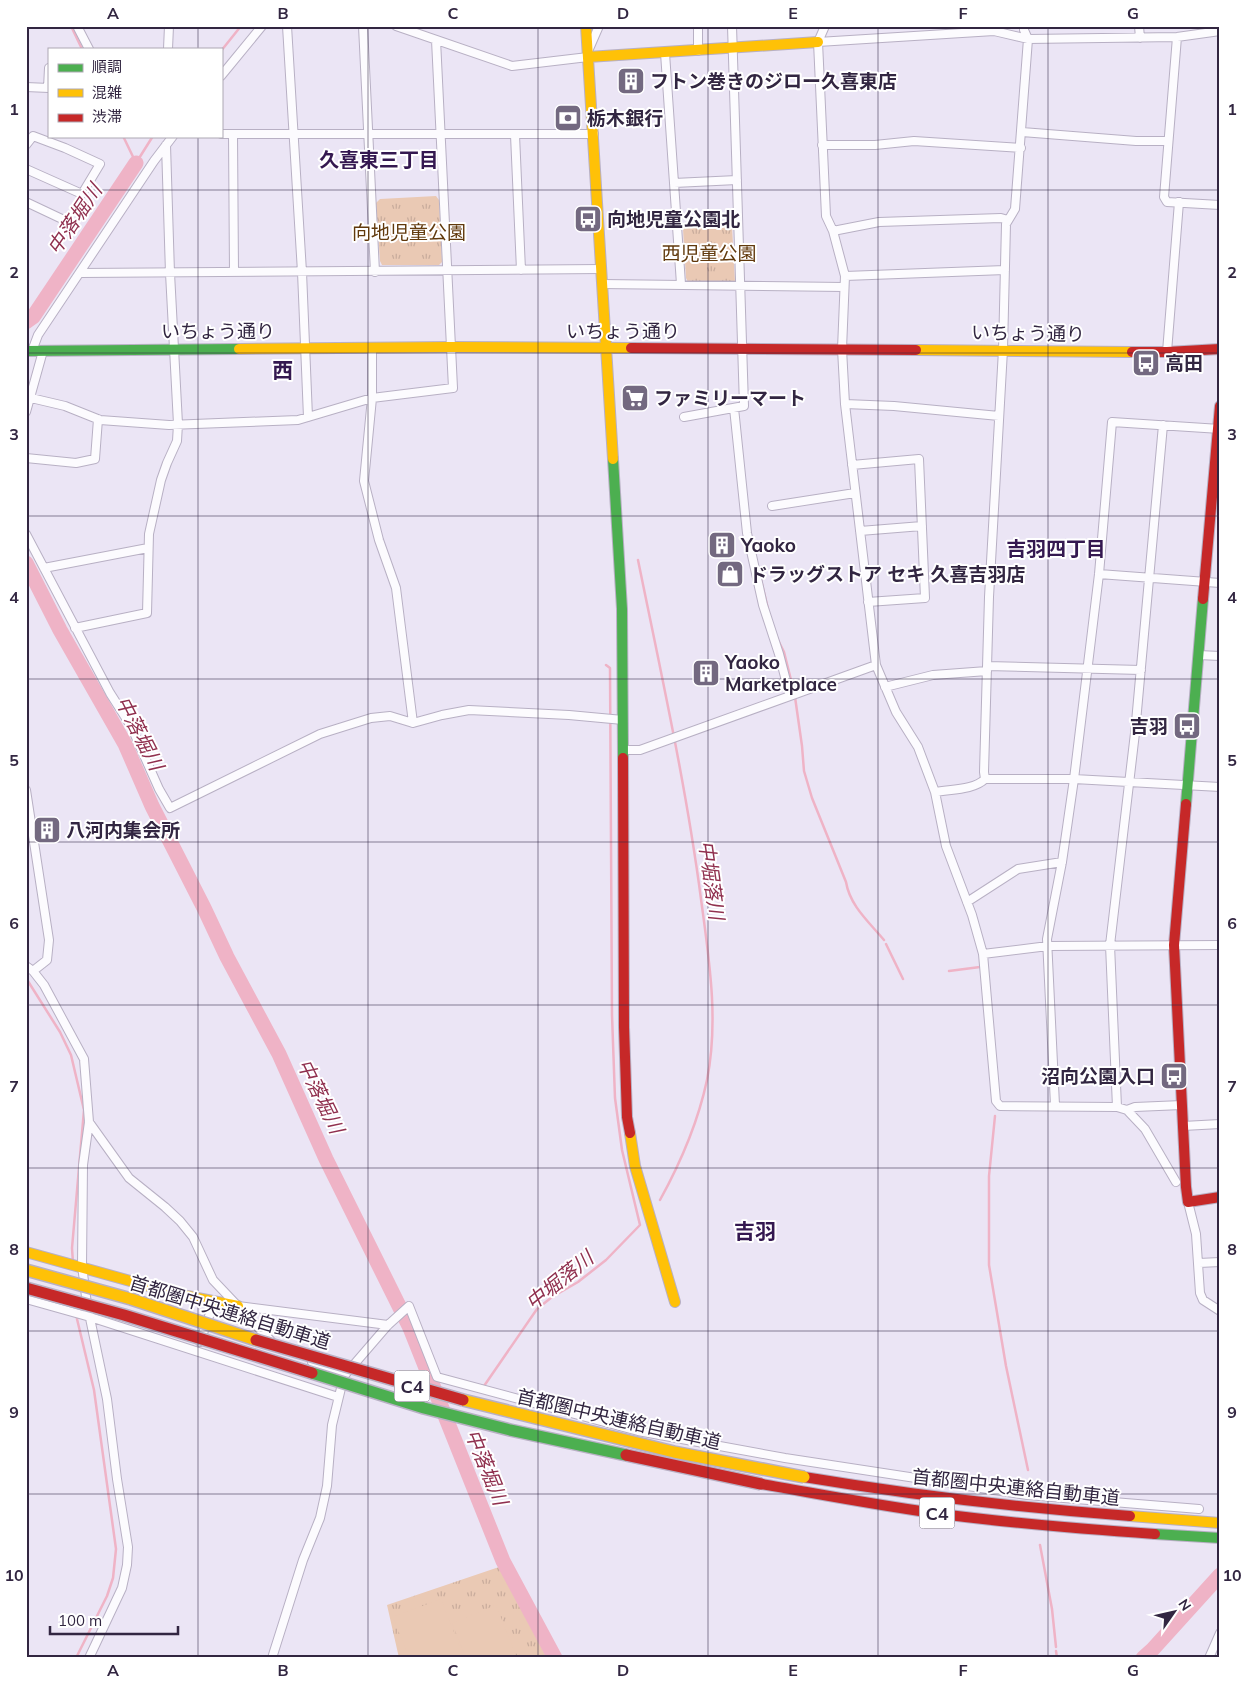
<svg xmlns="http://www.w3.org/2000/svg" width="1246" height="1684" font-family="Mulish,'Noto Sans JP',sans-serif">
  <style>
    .park { fill: url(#park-tufts) }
    .pitch { fill: #eac9b4 }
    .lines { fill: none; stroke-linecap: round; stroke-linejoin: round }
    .stream { stroke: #efb3c6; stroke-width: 2.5 }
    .river { stroke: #efb3c6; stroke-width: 15 }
    .street-casing { stroke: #b8b0c4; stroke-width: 10 }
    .fast-casing { stroke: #b8b0c4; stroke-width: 12 }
    .slow-casing { stroke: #b8b0c4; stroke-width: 12 }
    .jam-casing { stroke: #b8b0c4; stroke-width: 12 }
    .street { stroke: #fcfbfe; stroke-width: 8 }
    .fast { stroke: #4caf50; stroke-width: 10 }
    .slow { stroke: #ffc107; stroke-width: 10 }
    .jam { stroke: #c62828; stroke-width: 10 }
    .fast-bridge-casing { stroke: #b8b0c4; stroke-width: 14; stroke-linecap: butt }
    .slow-bridge-casing { stroke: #b8b0c4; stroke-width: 14; stroke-linecap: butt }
    .jam-bridge-casing { stroke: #b8b0c4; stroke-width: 14; stroke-linecap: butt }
    .fast-bridge { stroke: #4caf50; stroke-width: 11 }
    .slow-bridge { stroke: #ffc107; stroke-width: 11 }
    .jam-bridge { stroke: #c62828; stroke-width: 11 }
    .grid { fill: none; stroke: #322641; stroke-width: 1; stroke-opacity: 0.55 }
    .labels { text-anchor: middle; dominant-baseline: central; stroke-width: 4; stroke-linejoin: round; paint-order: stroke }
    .shield { fill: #fff; stroke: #70677a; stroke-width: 1 }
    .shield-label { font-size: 18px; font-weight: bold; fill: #322641 }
    .poi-label { font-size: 19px; font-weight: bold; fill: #322641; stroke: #fff; text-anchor: start }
    .park-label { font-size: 19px; fill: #61390c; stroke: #fff }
    .street-label { font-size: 19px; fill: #322641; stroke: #fff }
    .neighbourhood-label { font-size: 20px; font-weight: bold; fill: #341850; stroke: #fff }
    .water-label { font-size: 20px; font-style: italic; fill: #90304f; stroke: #fff }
    .quarter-label { font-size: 21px; font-weight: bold; fill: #341850; stroke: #fff }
    .neatline { fill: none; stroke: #322641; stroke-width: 2 }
    .grid-label { font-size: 16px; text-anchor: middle; font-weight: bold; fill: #322641 }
  </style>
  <defs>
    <pattern id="park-tufts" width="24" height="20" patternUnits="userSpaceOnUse" patternTransform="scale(1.25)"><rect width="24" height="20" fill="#eac9b4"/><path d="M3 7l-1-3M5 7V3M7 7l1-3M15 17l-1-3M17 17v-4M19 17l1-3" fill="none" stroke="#c9ac9c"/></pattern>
  </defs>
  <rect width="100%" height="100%" fill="#ebe5f5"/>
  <path class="park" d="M436 196 439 200 442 262 439 265H382L380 261 376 203 380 199Z
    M729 224 732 226 735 282 732 283 688 282 686 278 683 229 686 226Z
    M499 1567 547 1658H399L387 1605Z"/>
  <path class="pitch" d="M441 1599 464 1658H409L393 1617Z
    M496 1605 517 1658H466L452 1623Z"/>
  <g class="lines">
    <path class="stream" d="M71 26 82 49
      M221 51 241 26
      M123 136 136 163
      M136 163 153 136
      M638 560C661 673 686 785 701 899 709 959 719 1020 707 1080 698 1122 681 1162 660 1200
      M761 580 768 609
      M777 638 784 652 794 692
      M795 697 802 746 804 771 812 798 846 882C850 906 869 922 884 940
      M886 944 903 979
      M949 971 980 967
      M26 978 60 1032 71 1055 84 1110 72 1248 73 1263
      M995 1116 989 1176V1265L1006 1366 1028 1470
      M76 1305 77 1319 94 1390 116 1549 113 1578 107 1596 76 1658
      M484 1386 537 1309 552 1297 578 1282 606 1260 640 1225 622 1150 615 1098 612 1015 610 668 606 665
      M1040 1545 1052 1609 1056 1647
      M1056 1651 1057 1658"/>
    <path class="river" d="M26 322 33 317 136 163
      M26 563 60 630 125 744 152 806 204 908 227 957 279 1054 326 1159 410 1328 503 1561 555 1658
      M1143 1658 1153 1649 1220 1575"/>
    <g class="street-casing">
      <path id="street" d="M77 26 89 49
        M287 26 302 272 308 417
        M363 26 375 272
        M396 26 512 66 588 57
        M825 26 818 42 826 216 833 231 845 276 842 349 845 404 876 665 896 712 918 747 935 792 946 846 972 915 983 954 996 1101 1000 1106 1117 1107 1127 1110 1145 1129 1176 1182
        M1139 26 1140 38
        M1177 37 1164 197 1167 202 1220 205
        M818 42 994 31 1028 39 1177 37 1220 31
        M168 49 169 26
        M589 49 599 26
        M698 51V26
        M665 53 681 284
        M221 76 262 26
        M26 87 49 88
        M48 88 49 68
        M1022 132 1136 141H1168
        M221 134H594
        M233 134 234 272
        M515 135 521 270
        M26 145 33 136 65 148 100 164 82 194 26 169
        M822 145H875L914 141 1021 148
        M674 183 737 180
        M26 202 62 219
        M833 231 879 222 1001 218 1008 220
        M80 273 602 269
        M845 276 1005 270
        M602 284 844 287
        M372 348V398L364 481 379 540 396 588 413 723
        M32 351 38 335 154 161 173 136
        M1167 352 1179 202
        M31 398 65 406 100 420 169 425 298 420 372 398 453 388 436 40
        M845 404 894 406 999 416
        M26 412 43 351
        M684 417 744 406 732 26
        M26 458 76 463 95 459 98 419
        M852 465 919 459 925 598 868 602
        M772 506 855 493
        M860 531 922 526
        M26 534 110 693 131 726 159 789 170 808 320 734 371 718 390 716 413 723 442 715 469 710 569 715 623 720
        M44 568 148 548
        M1099 574 1220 583
        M75 628 147 613 149 534 161 480 167 463 177 441 178 424 170 273 166 145
        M1198 655 1220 656
        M987 666 1141 670
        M885 687 933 675 987 671
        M790 696 876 665
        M624 750H640L790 696 779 654 763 605 747 533 734 408
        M985 779 984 772 989 597 1003 350 1006 224 1015 209 1028 39 1024 30V26
        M985 779H1074L1220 787
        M26 790 49 940 47 960 33 971
        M935 792C951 789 974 790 985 779
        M967 902 1018 869 1062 862
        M983 954 1048 946 1220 945
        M26 966 33 971 44 985 84 1059 89 1122 83 1165 82 1266 87 1304 107 1399 117 1479 128 1547 127 1565 122 1588 89 1658
        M1055 1105 1047 939 1062 862 1074 779 1099 574 1112 422 1220 429
        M1117 1107 1110 945 1135 733 1163 425
        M1127 1110 1135 1107 1182 1105
        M89 1122 129 1178 165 1207 180 1221 193 1237 213 1280 271 1341
        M1183 1126 1220 1124
        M1188 1202 1196 1234 1200 1293 1203 1300 1220 1311
        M1199 1263 1220 1262
        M26 1299 90 1317 338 1397
        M238 1306 388 1325
        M200 1342 214 1302
        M312 1362 344 1376
        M272 1658 303 1560 320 1518 327 1486 332 1425 344 1376 388 1325 409 1306 437 1377 638 1431 785 1458 1027 1495 1199 1509
        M1209 1658 1220 1633"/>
    </g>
    <g class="fast-casing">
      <path id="fast" d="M26 351 239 349
        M613 459 622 609 623 758
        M1186 804 1203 599
        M1155 1534 1220 1538"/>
    </g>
    <g class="slow-casing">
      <path id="slow" d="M586 26 613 459
        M588 57 818 42
        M239 349 451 347 631 348
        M916 350 1132 352
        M630 1133 635 1166 675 1302
        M26 1252 177 1294 238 1306
        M1130 1516 1220 1523"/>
    </g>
    <g class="jam-casing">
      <path id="jam" d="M631 348 916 350
        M1132 352H1167L1220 349
        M1203 599 1220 406
        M623 758 624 1027 627 1117 630 1133
        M1186 804 1174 945 1186 1187 1188 1202 1220 1197
        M804 1477C912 1495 1021 1508 1130 1516
        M761 1484C819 1494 876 1505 934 1513 1007 1523 1081 1529 1155 1534"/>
    </g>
    <use href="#street" class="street"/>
    <use href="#fast" class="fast"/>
    <use href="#slow" class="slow"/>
    <use href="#jam" class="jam"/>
    <g class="fast-bridge-casing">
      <path id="fast-bridge" d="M312 1373 424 1408 510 1430 626 1455"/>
    </g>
    <g class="slow-bridge-casing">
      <path id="slow-bridge" d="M26 1270 131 1299 256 1340
        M463 1400 674 1452 804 1477"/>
    </g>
    <g class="jam-bridge-casing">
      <path id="jam-bridge" d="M26 1288 124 1315 312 1373
        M256 1340 463 1400
        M626 1455 761 1484"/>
    </g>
    <use href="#fast-bridge" class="fast-bridge"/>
    <use href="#slow-bridge" class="slow-bridge"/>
    <use href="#jam-bridge" class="jam-bridge"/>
  </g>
  <path class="grid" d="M198 26V49M368 26V1658M538 26V1658M708 26V1658M878 26V1658M1048 26V1658M198 136V1658M26 190H1220M26 353H1220M26 516H1220M26 679H1220M26 842H1220M26 1005H1220M26 1168H1220M26 1331H1220M26 1494H1220"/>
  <defs>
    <g id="building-square" transform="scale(1.4375)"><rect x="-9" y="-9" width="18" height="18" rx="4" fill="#736980" stroke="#fff"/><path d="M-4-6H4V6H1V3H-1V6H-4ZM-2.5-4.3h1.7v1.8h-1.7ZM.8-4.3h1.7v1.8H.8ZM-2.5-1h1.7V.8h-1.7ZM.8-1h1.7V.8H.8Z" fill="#fff"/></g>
    <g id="bank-square" transform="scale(1.4375)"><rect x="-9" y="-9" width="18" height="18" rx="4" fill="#736980" stroke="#fff"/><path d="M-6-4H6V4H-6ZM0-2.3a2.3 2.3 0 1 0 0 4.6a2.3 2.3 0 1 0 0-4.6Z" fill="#fff"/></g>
    <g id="bus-square" transform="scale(1.4375)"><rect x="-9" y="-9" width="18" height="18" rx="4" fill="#736980" stroke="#fff"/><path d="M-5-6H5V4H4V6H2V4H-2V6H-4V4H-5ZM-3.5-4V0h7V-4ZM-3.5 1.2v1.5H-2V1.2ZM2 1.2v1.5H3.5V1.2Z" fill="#fff"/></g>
    <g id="supermarket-square" transform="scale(1.4375)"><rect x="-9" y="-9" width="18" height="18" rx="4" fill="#736980" stroke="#fff"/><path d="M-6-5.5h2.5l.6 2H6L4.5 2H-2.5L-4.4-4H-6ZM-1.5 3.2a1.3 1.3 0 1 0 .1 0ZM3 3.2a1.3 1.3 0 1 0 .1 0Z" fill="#fff"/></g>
    <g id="shop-square" transform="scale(1.4375)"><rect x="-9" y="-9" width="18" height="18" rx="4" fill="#736980" stroke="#fff"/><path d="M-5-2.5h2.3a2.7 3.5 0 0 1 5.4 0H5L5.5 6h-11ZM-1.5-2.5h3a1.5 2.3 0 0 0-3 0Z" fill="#fff"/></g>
  </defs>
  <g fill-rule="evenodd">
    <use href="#building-square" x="631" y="81"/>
    <use href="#bank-square" x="568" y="118"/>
    <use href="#bus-square" x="588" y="219"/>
    <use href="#bus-square" x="1146" y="363"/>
    <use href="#supermarket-square" x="635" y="398"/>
    <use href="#building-square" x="722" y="545"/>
    <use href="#shop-square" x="730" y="574"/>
    <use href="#building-square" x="706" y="673"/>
    <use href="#bus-square" x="1187" y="726"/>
    <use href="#building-square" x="47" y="830"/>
    <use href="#bus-square" x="1174" y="1076"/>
  </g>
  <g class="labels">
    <g class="shield">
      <rect x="394.5" y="1370.5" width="35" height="31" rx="4"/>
      <rect x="919.5" y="1497.5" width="35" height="31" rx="4"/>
    </g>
    <g class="shield-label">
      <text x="412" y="1386">C4</text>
      <text x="937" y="1513">C4</text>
    </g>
    <g class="poi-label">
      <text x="650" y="81">フトン巻きのジロー久喜東店</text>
      <text x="587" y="118">栃木銀行</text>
      <text x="607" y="219">向地児童公園北</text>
      <text x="1165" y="363">高田</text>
      <text x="654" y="398">ファミリーマート</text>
      <text x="741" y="545">Yaoko</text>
      <text x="749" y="574">ドラッグストア セキ 久喜吉羽店</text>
      <text x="725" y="662">Yaoko<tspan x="725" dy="22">Marketplace</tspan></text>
      <text x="1168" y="726" text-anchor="end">吉羽</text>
      <text x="66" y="830">八河内集会所</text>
      <text x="1155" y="1076" text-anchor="end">沼向公園入口</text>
    </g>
    <g class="park-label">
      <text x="409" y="232">向地児童公園</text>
      <text x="709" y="253">西児童公園</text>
    </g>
    <g class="street-label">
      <text x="218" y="331">いちょう通り</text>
      <text x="623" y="331">いちょう通り</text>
      <text transform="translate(1028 333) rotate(1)">いちょう通り</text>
      <text transform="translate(230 1312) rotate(17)">首都圏中央連絡自動車道</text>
      <text transform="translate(619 1419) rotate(13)">首都圏中央連絡自動車道</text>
      <text transform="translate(1016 1487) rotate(6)">首都圏中央連絡自動車道</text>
    </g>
    <g class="neighbourhood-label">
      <text x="379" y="159">久喜東三丁目</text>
      <text x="1056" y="548">吉羽四丁目</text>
    </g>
    <g class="water-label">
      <text transform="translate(74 219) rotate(-56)">中落堀川</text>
      <text transform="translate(140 733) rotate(63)">中落堀川</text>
      <text transform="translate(712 880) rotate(82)">中堀落川</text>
      <text transform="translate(321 1096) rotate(64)">中落堀川</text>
      <text transform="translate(559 1280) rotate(-39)">中堀落川</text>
      <text transform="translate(487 1467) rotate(68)">中落堀川</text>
    </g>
    <g class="quarter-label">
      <text x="283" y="370">西</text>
      <text x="755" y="1231">吉羽</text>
    </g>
  </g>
  <rect width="1246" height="1684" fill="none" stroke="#ffffff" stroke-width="55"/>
  <rect x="48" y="48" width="175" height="90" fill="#ffffff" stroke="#ada8b3"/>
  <rect x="58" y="64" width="25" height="8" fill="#4caf50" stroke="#ada8b3"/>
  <text x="92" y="72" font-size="15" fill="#322641">順調</text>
  <rect x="58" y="89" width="25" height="8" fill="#ffc107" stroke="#ada8b3"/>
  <text x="92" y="98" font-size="15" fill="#322641">混雑</text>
  <rect x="58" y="114" width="25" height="8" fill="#c62828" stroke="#ada8b3"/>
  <text x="92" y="122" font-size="15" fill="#322641">渋滞</text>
  <g transform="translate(1174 1612) rotate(56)" stroke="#ffffff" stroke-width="4" paint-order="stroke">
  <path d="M0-4L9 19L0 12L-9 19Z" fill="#322641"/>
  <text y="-8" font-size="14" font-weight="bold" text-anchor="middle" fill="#322641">N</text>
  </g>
  <path d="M50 1626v8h128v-8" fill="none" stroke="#322641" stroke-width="2.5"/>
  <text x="58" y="1626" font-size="15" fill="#322641" stroke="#ffffff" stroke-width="4" paint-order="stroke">100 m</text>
  <rect x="28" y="28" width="1190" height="1628" class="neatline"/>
  <g class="grid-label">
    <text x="113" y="19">A</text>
    <text x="283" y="19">B</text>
    <text x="453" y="19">C</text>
    <text x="623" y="19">D</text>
    <text x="793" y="19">E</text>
    <text x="963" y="19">F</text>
    <text x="1133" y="19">G</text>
    <text x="14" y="115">1</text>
    <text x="1232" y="115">1</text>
    <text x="14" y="278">2</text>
    <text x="1232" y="278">2</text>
    <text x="14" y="440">3</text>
    <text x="1232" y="440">3</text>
    <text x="14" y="603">4</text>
    <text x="1232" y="603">4</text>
    <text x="14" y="766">5</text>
    <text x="1232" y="766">5</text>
    <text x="14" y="929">6</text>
    <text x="1232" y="929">6</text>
    <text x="14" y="1092">7</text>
    <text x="1232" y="1092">7</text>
    <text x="14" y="1255">8</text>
    <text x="1232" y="1255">8</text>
    <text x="14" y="1418">9</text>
    <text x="1232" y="1418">9</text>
    <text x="14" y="1581">10</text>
    <text x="1232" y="1581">10</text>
    <text x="113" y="1676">A</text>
    <text x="283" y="1676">B</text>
    <text x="453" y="1676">C</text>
    <text x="623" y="1676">D</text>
    <text x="793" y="1676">E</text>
    <text x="963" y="1676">F</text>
    <text x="1133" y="1676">G</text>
  </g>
</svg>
